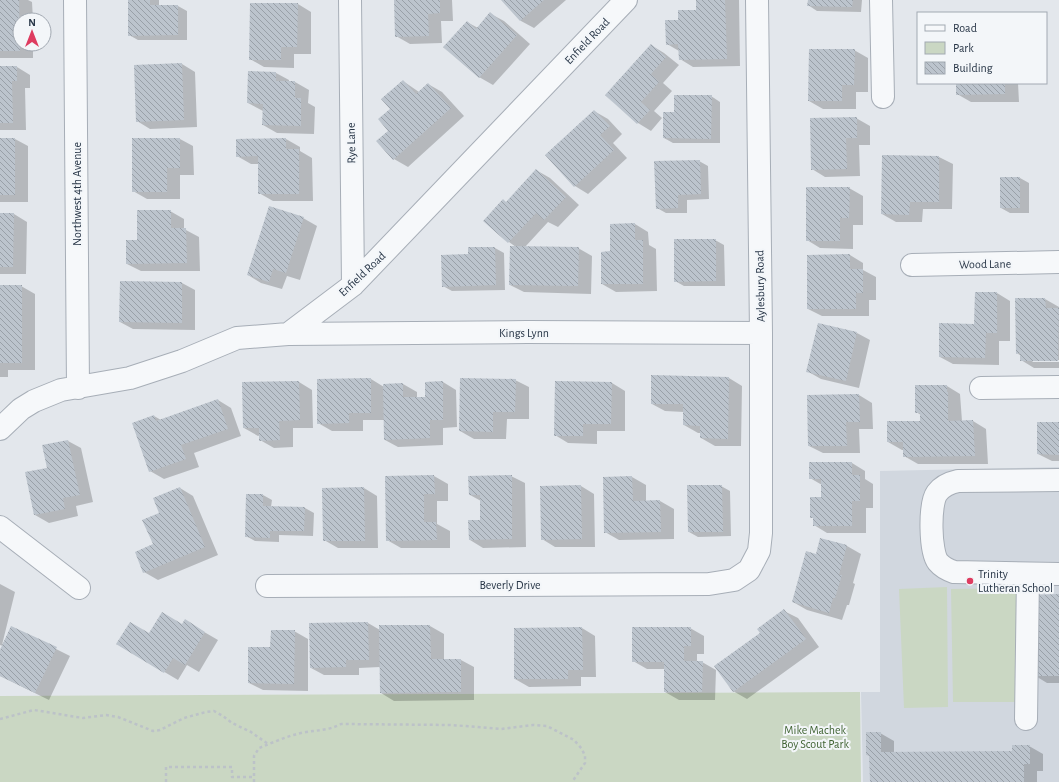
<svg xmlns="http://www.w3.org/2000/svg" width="1059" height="782" font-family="'Alegreya Sans',sans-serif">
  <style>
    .built { fill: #d1d7df }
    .park { fill: #cad7c3 }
    .shadow { fill: #0003 }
    .building { fill: url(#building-back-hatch) }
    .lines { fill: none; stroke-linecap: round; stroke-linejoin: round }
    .minor-casing { stroke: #a7aeb7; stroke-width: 24 }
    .path { stroke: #bcc2c8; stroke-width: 2.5; stroke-dasharray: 3 3; stroke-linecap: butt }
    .minor { stroke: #f6f8fa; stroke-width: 22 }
    .poi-dot { fill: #de3c60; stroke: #f3f6f9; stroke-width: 1.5 }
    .labels { text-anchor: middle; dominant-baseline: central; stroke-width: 4; stroke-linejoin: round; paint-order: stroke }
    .street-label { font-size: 12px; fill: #283647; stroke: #f3f6f9 }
    .poi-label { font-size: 12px; fill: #283647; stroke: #f3f6f9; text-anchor: start }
    .park-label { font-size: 12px; fill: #416434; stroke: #f3f6f9 }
  </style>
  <defs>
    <pattern id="building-back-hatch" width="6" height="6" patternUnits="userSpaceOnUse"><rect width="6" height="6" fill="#bcc4cd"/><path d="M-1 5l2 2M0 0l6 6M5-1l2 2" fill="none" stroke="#99a0a8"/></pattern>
  </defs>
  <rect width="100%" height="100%" fill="#e3e7ec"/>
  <path class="built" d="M1059 467V782H863L861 692H880V471Z"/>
  <path class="park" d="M947 587 948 707 904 708 899 589Z
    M1017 588 1018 702H953L951 589Z
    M860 692 861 782H0V696Z"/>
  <path class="shadow" d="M0 0H28L32 2 33 20H20V44H33V58H0Z
    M129 0H159V6H178L187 11V40H138L129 35Z
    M395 0H452L453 21H441L442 43 410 44 396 36Z
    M502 0H566L534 28 521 21Z
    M697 0H739L740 66 693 67 680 59 679 51 667 44 679 21 697 11Z
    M809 0H862L861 12 817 11 808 5Z
    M298 4 311 12V54H294V68L264 67 250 59Z
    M491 14 504 21 530 44 493 85 479 77 467 22 478 28Z
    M651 45 664 53 679 65 663 83 672 91 654 111 662 118 651 131 638 123 606 95Z
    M854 50 868 58V92H856V109H823L809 101Z
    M182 64 195 72 197 127 150 129 137 121Z
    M0 67H17L30 75V88H25L26 130H0Z
    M276 73 289 80V82H295L309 90 308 103 315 107 314 134 277 133 263 125V111L248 103Z
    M403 81 419 92 428 84 442 92 464 116 408 167 394 159 389 131 391 109Z
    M957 83H1018L1019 102H971L957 94Z
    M711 96 720 102V143H673L664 138 675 114Z
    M594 111 608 119 622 134 613 143 627 158 588 194 575 186Z
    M856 118 870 126V145H859L860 176 825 177 812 169Z
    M0 139H15L28 146V202H0Z
    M180 139 193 146 194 175H180V199H147L133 191Z
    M286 139 300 147V151L312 158 313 201H273L259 193V164H251L237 156Z
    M883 156 939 157 953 164 952 209H923L922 222H896L882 214Z
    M699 161 708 166 709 199 687 200V213H666L657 208Z
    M536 170 550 178 579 205 558 227 548 222 525 247 578 248 592 256 591 294 524 292 510 285 516 247 509 242 507 203Z
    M1020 178 1029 183V213H1010L1001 208Z
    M849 188 863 196V225H853V249L820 248 807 240Z
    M170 211 184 219V229L199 237 200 271H141L127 264 138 241Z
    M0 214H14L27 222 26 274H0Z
    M303 218 317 226 300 280 287 276 282 289 261 283 248 275Z
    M635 224 648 232 649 245 656 249 657 291 616 292 602 284 611 252Z
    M715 240 724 245 725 286H684L675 281Z
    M495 248 504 253 505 290 452 291 443 286 469 255Z
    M850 255 863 263V270L876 277V300H869V316H822L808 309Z
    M182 283 195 290V330L133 329 120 322Z
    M0 286H21L35 294V370H8V377H0Z
    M997 293 1010 301V341H999V365L953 364 940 357 975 325Z
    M1045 299 1059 307V360H1031L1033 362H1059V368H1034L1021 360V356L1017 353Z
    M857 333 870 340 859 388 821 379 807 371Z
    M729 378 742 386 741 446H715L701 438V433H698L684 425V412L665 411 652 404Z
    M371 379 384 387V385L403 384 417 392V398H426L443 382 456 390 457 427 443 428V445L398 447 385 440V420H363V431H332L318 423Z
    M515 380 529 387V419H507L506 439H474L460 431Z
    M299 382 312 390 313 428H293V447L274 448 260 440V435L258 436 244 428Z
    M612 383 625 391V431H597V444L568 443 555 435Z
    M947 386 960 394 962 421H973L986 429 988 464H918L904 456V450H902L888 442 921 422V415L916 412Z
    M859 395 872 403 873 429H859L860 453H823L809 446Z
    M218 400 231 408 241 436 194 453 199 467 164 479 150 471 154 416 161 420Z
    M1059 423V461H1052L1038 454Z
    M68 441 81 448 93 502 76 506 78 516 49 523 35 515 26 473 48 468Z
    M852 463 865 471V479L873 484V508H866V533H827L814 525V519L811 517 822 498V485L810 478Z
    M434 476 448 484V501H437V524L450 531V548H401L387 540 386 477Z
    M511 476 525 483 526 547 483 548 470 540 481 521V501L470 495Z
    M632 477 646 485V501H660L674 509V539L619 540 605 532Z
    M581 486 594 494 595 547H555L542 539Z
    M721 486 730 491 731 536 698 537 689 532Z
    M180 488 193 496 218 555 158 580 144 572 154 545 160 513Z
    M364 488 377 496 378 548H338L324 540Z
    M263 495 272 500 271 507 305 508 314 513 313 536 279 535V542L255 541 246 536Z
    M821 539 847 546 861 554 853 583 855 584 849 605H847L842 620 807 610 793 602 817 555Z
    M0 584 15 592 2 645 12 627 70 656 49 700 0 676V652L3 646 0 645Z
    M1059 595V683H1047L1034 675Z
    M784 611 798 618 819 647 747 699 733 691 762 633Z
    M368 623 380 630 430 626 444 634V660H461L474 667V700L394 701 381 693 380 667 359 668V675H324L311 668Z
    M182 625 199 629 218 640 199 672 187 665 178 680 117 644Z
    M582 628 595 636 596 677H581V686L529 687 515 679Z
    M690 628 704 636V654H697V662H702L716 670 715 700H679L665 692V669H647L633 661Z
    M294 631 308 639V691L263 690 249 683 271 648Z
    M880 733 894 741V753L1013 752 1029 746 1043 754V771H1037V782H871L870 756 867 755Z"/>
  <path class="building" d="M0 0H19L20 51H0Z
    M128 0H150V5H178V35L128 36Z
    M394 0H440V13L428 14 429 36 395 37Z
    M501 0H544L520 21Z
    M696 0H725L727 59 679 60 678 44 666 45 665 20H678V10H696Z
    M808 0H853L852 7 807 6Z
    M250 3H298L297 47H281V60H249Z
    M490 12 517 35 479 78 443 47 467 21 476 29Z
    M651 44 666 57 651 74 659 82 641 102 650 110 637 124 605 95Z
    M809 49H855L854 85H842V101H808Z
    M182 63 184 120 136 122 134 65Z
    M0 66H17V81H12L13 123H0Z
    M248 71 276 72V81H295V98H301V126L262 125 263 104 247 103Z
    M403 80 416 94 428 83 451 108 393 160 376 141 388 131 378 119 390 109 381 99Z
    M956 83H1005V94L956 95Z
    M674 95H712L711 139 663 138V112H674Z
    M594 110 610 126 600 135 614 150 574 187 545 155Z
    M857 117V138H846L847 169 811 170 810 118Z
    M0 138H15V195H0Z
    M132 138H180V168H167V192H132Z
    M286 138V149H299V194H258V156L236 157V139Z
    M882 155 939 156V202H910L909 215 881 214Z
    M700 160 701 194 678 195V208L656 209 654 161Z
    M536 169 566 197 544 220 536 213 508 243 483 221 503 199 506 202Z
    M1000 177H1020V208H1000Z
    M806 187H850L849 218H840V241H806Z
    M269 206 304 217 286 273 273 269 269 282 247 275Z
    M137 210H171V228H186L187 263 126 264V240H137Z
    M0 213H14L13 267H0Z
    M635 223V240H643V284H601V252L610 251V224Z
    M674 239H716V281L674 282Z
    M510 246 579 247 578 286 509 285Z
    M468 247H495L496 285 442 287 441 255 468 254Z
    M850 254V269H863V293H856V309H807V255Z
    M120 281 182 282V323L119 322Z
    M0 285H22V363H0Z
    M975 292H997V333H986L985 358 939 357V323L974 324Z
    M1015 298H1045L1046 308H1059L1058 361H1020V353L1016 354Z
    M818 323 857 332 846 381 806 372Z
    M651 375 729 377 728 439 700 438V426L683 425V404H651Z
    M371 378V413H349V423L317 424V379Z
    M460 378 516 379 515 412H493V432L459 431Z
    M299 381 300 420 279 421 280 440 259 441V428H243L242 382Z
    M443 381V420H430V438L384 440 383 384 403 383V397H425V382Z
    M555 381 612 382 611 424H583V436H554Z
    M915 385H947V392H948V421L973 420 975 456 903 457V442H887V421H920V413H915Z
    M859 394 860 422H846L847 446H808L807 395Z
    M218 399 228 429 181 445 186 459 149 472 132 423 154 415 156 421Z
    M1037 422H1059V455L1037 454Z
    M68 440 80 495 63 498 65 509 34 515 25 472 47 468 42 445Z
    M809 462H852V475H860V501H852V526H813V518H810V497H821V479H809Z
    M434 475 435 494H424V522H436L437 540 386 541 385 476Z
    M512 475V539L469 540 468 520H480V495H469L468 476Z
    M632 476 633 501 660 500 661 532 604 533 603 477Z
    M581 485 582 539 541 540 540 486Z
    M687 485H722L723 532H688Z
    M180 487 205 547 143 573 135 552 153 544 142 520 159 513 153 498Z
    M364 487 365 541H323L322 488Z
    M246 494H263V506L305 507 304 531H270V538L245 537Z
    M820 538 847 545 839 575H842L835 598H833L829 613 792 602 806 551 816 554Z
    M1059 594V676H1033L1037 595Z
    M784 609 806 639 733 692 714 666 760 633 757 629Z
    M162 612 182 624 185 619 205 632 185 665 173 658 164 673 116 644 130 622 149 633Z
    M368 622 369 660H346V667L310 668 309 623Z
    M379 625H430L431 659H461V692L380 693Z
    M11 626 57 647 35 693 0 676V650Z
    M582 627 583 670H568V679H514V628Z
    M632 627H691V646H684V661H703L702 692H664V662H632Z
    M271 630H295L294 684 248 683V647H270Z
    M866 732H881V752L1012 751V745H1030V764H1024V782H870L869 755H866Z"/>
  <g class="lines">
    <g class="minor-casing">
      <path id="minor" d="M75 0 78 388
        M350 0 353 285
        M881 0 883 97
        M912 265 1059 262
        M288 334 527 332 761 333
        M981 388 1059 387
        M0 429 21 409 34 401 61 390 130 378 182 361 237 338 288 334 353 285 626 0
        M1059 480 958 481C949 483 942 486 937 493 929 504 930 552 938 562 943 568 948 570 954 572L1059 574
        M0 527 79 588
        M267 586 709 584 734 580 749 570 759 551 761 533V333L757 0
        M1026 719 1028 574"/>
    </g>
    <path class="path" d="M0 719 34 710 83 718 106 715 118 717 153 731 160 730 184 718 206 712 214 711 223 716 232 723 251 732 268 744
      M166 782V767H232V777H254
      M254 782V756L259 748C272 743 287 736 301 733 315 730 328 731 341 724L452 725 501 729 533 725 547 726 574 740 582 749 585 756V763L572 782"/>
    <use href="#minor" class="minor"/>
  </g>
  <circle class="poi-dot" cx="970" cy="581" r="4"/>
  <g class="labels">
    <g class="street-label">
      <text transform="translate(587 41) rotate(-46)">Enfield Road</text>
      <text transform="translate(351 143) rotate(-91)">Rye Lane</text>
      <text transform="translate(77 194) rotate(-90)">Northwest 4th Avenue</text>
      <text transform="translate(985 264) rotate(-1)">Wood Lane</text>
      <text transform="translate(362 274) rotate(-43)">Enfield Road</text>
      <text transform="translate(760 286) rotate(-91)">Aylesbury Road</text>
      <text x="524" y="333">Kings Lynn</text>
      <text x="510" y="585">Beverly Drive</text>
    </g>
    <g class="poi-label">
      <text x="978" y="574">Trinity<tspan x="978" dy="14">Lutheran School</tspan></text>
    </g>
    <g class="park-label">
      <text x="815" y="730">Mike Machek<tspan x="815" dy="14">Boy Scout Park</tspan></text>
    </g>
  </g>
  <rect x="917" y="12" width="130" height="72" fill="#f3f6f9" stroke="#a2a9b2"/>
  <rect x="925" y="25" width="20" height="6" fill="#f6f8fa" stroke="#a2a9b2"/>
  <text x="953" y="32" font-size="12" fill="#283647">Road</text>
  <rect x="925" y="42" width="20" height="12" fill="#cad7c3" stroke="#a2a9b2"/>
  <text x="953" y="52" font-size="12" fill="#283647">Park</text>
  <rect x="925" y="62" width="20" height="12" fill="url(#building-back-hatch)" stroke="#a2a9b2"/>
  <text x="953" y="72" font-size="12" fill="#283647">Building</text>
  <g transform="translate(32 32)"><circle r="19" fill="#f3f6f9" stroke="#a2a9b2"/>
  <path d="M0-3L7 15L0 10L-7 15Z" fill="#de3c60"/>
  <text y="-6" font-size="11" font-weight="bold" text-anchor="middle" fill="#283647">N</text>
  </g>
</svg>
